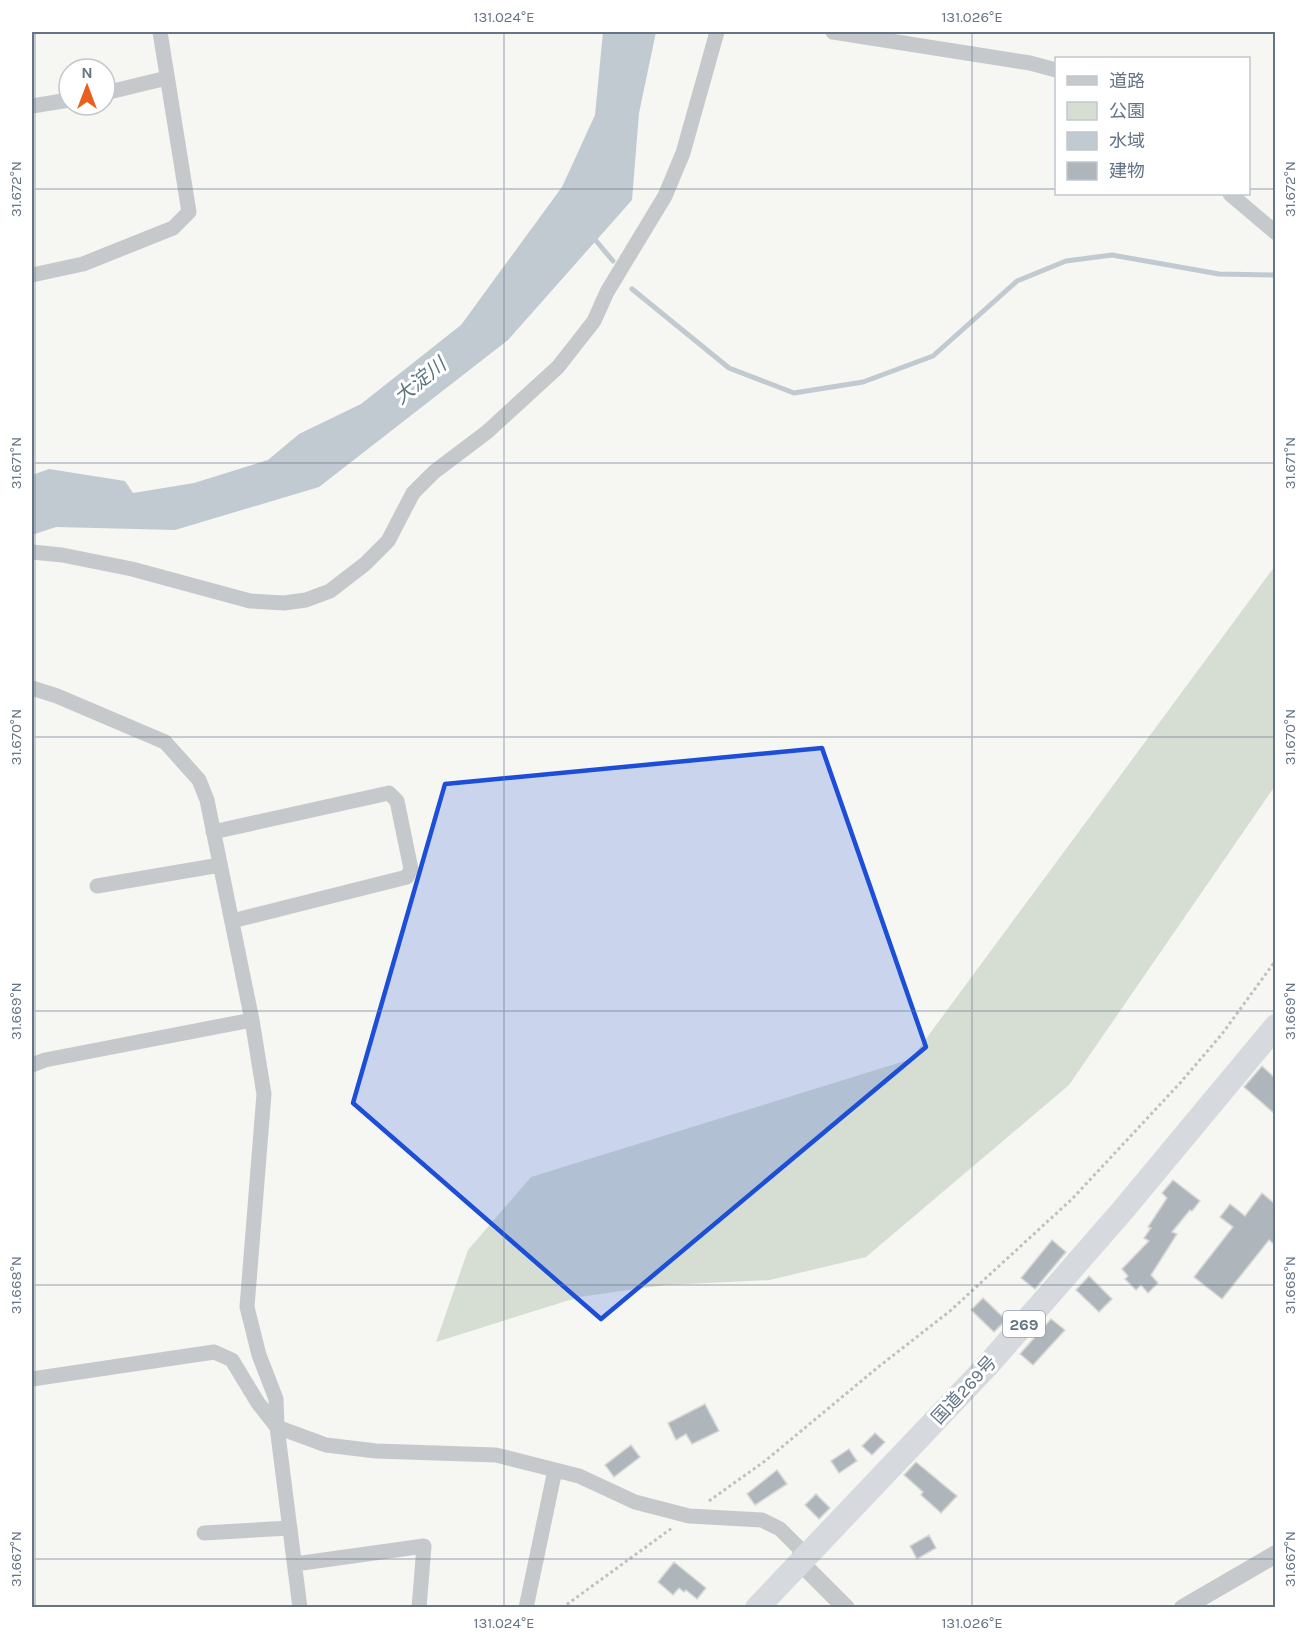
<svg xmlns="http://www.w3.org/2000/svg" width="1307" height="1639" font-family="Karla,'Noto Sans JP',sans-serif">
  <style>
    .green { fill: #d6ded3 }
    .water { fill: #c0cad0 }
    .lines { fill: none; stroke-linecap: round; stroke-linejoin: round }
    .stream { stroke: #c0cad0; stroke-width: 5 }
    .building { fill: #aeb5bb; stroke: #d7d8d5; stroke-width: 1.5 }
    .path { stroke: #bfc1c3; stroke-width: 3; stroke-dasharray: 3 3; stroke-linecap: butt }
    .minor { stroke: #c6c9cc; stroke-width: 15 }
    .tertiary { stroke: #c6c9cc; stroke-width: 18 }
    .trunk { stroke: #d6dadf; stroke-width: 24 }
    .marked { fill: #1d4ed8; fill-opacity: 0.2; stroke: #1d4ed8; stroke-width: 4.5; stroke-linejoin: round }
    .ticks { fill: none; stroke: #647485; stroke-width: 1.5; stroke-opacity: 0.45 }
    .labels { text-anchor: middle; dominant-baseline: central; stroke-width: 6; stroke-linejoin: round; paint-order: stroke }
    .shield { fill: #fff; stroke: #929eaa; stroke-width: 1.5 }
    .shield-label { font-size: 16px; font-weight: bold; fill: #647485 }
    .street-label { font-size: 18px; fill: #647485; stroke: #fff }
    .water-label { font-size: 20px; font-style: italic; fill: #5f7682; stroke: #fff }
    .neatline { fill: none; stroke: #647485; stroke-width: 2 }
    .ticks-label { font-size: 15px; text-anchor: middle; fill: #647485 }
  </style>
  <rect width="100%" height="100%" fill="#f6f6f2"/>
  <path class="green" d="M1275 566V786L1069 1085 866 1257 770 1280 665 1285 579 1297 436 1342 468 1250 531 1177 911 1059Z"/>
  <path class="water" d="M603 32H656L639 113 632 200 508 340 319 487 175 530 56 527 32 535V475L49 469 125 481 133 493 194 483 268 460 299 434 361 404 461 325 562 187 595 115Z"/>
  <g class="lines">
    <path class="stream" d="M592 236 613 261
      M632 289 729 368 794 393 863 382 933 356 1017 281 1066 261 1112 255 1219 274 1276 275"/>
  </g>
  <path class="building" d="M1262 1066 1275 1078V1114L1244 1087Z
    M1173 1180 1200 1201 1192 1211 1190 1210 1172 1232 1177 1234 1151 1275 1158 1283 1148 1293 1141 1285 1136 1290 1125 1279 1128 1276 1122 1269 1149 1241 1144 1238 1151 1228 1148 1227 1167 1198 1162 1193Z
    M1262 1193 1275 1204V1245L1269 1240 1222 1299 1194 1277 1233 1227 1220 1217 1230 1204 1245 1216Z
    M1052 1240 1066 1252 1035 1289 1021 1278Z
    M1089 1276 1112 1299 1099 1312 1076 1290Z
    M983 1298 1006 1320 994 1332 971 1310Z
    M1051 1319 1065 1330 1033 1365 1020 1354Z
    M705 1404 719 1431 692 1444 686 1434 676 1440 668 1423Z
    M875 1433 885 1442 872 1455 862 1446Z
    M631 1445 640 1457 614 1477 605 1465Z
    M849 1449 857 1461 839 1473 831 1461Z
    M916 1462 957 1496 941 1513 921 1495 923 1492 904 1475Z
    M777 1470 787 1484 755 1505 747 1494Z
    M816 1494 830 1508 819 1519 805 1505Z
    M929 1535 936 1548 917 1559 910 1546Z
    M674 1562 706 1588 697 1599 686 1590 684 1592 679 1588 673 1595 658 1582Z"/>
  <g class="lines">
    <path class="path" d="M709 1501 765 1461 877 1368 950 1311 1072 1199 1181 1082 1222 1034 1276 960
      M562 1608 672 1528"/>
    <path class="minor" d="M833 32 1030 63 1056 70
      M105 93 167 78
      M32 106 69 100
      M1230 194 1276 233
      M32 275 83 264 173 228 189 212 160 32
      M32 552 62 555 132 569 250 601 284 603 306 600 330 591 365 564 388 541 413 493 434 472 487 432 558 367 594 321 607 292 665 196 683 153 717 32
      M32 688 57 696 165 742 199 780 207 800 252 1020 264 1094 247 1307 259 1355 276 1399 277 1427 300 1608
      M213 832 389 793 397 801 411 869 407 877 232 921
      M97 886 220 865
      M32 1065 45 1060 252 1020
      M32 1379 214 1352 232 1360 258 1403 277 1427 326 1445 376 1451 496 1455 579 1476 635 1502 689 1516 762 1520 780 1529 799 1548 801 1563
      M204 1533 290 1528
      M295 1564 424 1546 419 1608
      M526 1608 555 1470"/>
    <path class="tertiary" d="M801 1563 846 1608
      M1183 1608 1276 1554"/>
    <path class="trunk" d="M757 1608 987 1366 1123 1210 1276 1026"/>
  </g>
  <path class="marked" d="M822 748 926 1047 601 1319 353 1103 445 784Z"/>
  <path class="ticks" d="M35 32V1608M504 32V1608M972 32V1608M32 189H1056M1248 189H1276M32 463H1276M32 737H1276M32 1011H1276M32 1285H1276M32 1559H1276"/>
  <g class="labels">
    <rect class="shield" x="1003" y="1311" width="42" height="26" rx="4.5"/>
    <g class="shield-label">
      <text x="1024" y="1324">269</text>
    </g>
    <g class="street-label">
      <text transform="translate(964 1390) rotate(-47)">国道269号</text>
    </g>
    <g class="water-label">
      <text transform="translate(420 381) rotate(-39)">大淀川</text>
    </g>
  </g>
  <rect width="1307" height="1639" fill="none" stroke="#ffffff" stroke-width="66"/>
  <rect x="1055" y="57" width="195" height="138" fill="#ffffff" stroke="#c1c7ce" stroke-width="1.5"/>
  <rect x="1067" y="76" width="30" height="9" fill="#c6c9cc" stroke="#c1c7ce" stroke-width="1.5"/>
  <text x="1109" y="87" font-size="18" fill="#647485">道路</text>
  <rect x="1067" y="102" width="30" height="18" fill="#d6ded3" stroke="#c1c7ce" stroke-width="1.5"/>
  <text x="1109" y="117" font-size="18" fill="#647485">公園</text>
  <rect x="1067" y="132" width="30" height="18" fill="#c0cad0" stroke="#c1c7ce" stroke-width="1.5"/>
  <text x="1109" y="147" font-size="18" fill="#647485">水域</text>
  <rect x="1067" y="162" width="30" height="18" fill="#aeb5bb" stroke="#c1c7ce" stroke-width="1.5"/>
  <text x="1109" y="177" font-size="18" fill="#647485">建物</text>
  <g transform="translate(87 87)"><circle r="28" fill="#ffffff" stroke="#c1c7ce" stroke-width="1.5"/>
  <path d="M0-4.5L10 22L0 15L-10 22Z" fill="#ea5f1f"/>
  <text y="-9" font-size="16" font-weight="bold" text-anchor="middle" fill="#647485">N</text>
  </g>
  <rect x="33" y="33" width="1241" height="1573" class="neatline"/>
  <g class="ticks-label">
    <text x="504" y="22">131.024°E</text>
    <text x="972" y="22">131.026°E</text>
    <text transform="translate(16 189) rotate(-90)" y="5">31.672°N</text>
    <text transform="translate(1290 189) rotate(-90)" y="5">31.672°N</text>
    <text transform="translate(16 463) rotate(-90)" y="5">31.671°N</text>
    <text transform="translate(1290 463) rotate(-90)" y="5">31.671°N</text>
    <text transform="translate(16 737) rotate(-90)" y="5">31.670°N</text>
    <text transform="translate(1290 737) rotate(-90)" y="5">31.670°N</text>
    <text transform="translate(16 1011) rotate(-90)" y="5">31.669°N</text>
    <text transform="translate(1290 1011) rotate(-90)" y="5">31.669°N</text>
    <text transform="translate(16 1285) rotate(-90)" y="5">31.668°N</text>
    <text transform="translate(1290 1285) rotate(-90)" y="5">31.668°N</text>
    <text transform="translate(16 1559) rotate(-90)" y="5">31.667°N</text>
    <text transform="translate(1290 1559) rotate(-90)" y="5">31.667°N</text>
    <text x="504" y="1628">131.024°E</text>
    <text x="972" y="1628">131.026°E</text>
  </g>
</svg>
